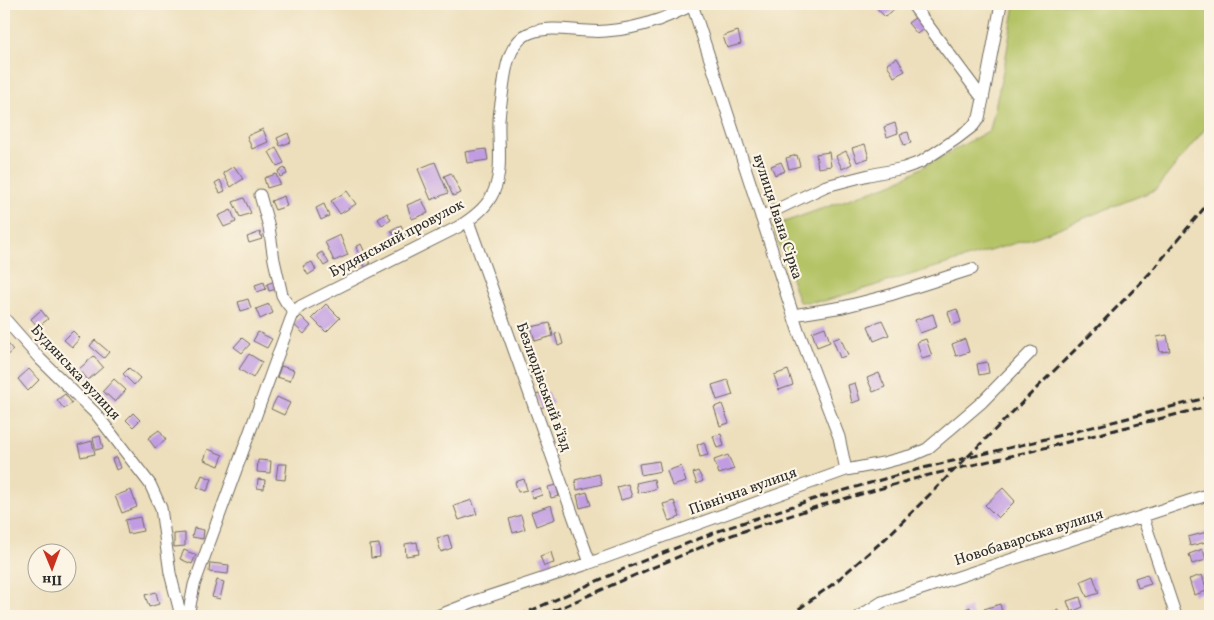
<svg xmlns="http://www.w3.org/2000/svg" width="1214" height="620" font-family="Vollkorn,serif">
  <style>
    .green { fill: #b4c365; stroke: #707748 }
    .building { fill: #c19ce2 }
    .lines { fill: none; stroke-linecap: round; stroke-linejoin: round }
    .minor-casing { stroke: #6f6a5e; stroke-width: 13 }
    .minor { stroke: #fff; stroke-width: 11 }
    .rail { stroke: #2b2b2b; stroke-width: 3; stroke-dasharray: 8 4; stroke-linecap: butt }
    .labels { text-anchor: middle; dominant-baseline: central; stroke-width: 4.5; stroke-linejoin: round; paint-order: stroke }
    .street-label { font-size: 15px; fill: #2b2b2b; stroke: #fcf5e5 }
  </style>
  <rect width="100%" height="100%" fill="#fcf5e5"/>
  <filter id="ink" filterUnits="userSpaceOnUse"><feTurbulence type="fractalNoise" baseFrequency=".02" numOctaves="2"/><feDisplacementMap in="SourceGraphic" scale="10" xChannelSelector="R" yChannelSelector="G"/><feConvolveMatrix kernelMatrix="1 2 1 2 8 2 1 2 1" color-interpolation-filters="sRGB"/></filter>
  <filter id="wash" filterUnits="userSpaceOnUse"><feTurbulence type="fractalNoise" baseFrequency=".0096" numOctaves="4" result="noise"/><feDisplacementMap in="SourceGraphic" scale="20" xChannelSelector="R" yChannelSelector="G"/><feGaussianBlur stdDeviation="1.12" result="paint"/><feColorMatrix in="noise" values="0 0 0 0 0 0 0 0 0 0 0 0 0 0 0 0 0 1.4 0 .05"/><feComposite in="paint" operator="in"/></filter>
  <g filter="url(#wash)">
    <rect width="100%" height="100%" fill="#eddfbc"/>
    <path class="green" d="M1015 4H1210V123L1155 190 1039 236 824 301 799 302 773 226 894 183 990 130 1005 62Z"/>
    <g id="blocks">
      <path class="building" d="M873 4H897L898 6 885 17Z
        M916 17 925 28 917 34 908 23Z
        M738 31 741 44 727 48 723 36Z
        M897 58 905 71 894 77 887 64Z
        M895 123 898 133 887 137 884 127Z
        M263 129 268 142 252 149 247 136Z
        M908 132 911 143 904 145 900 134Z
        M288 133 291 142 280 146 277 138Z
        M865 144 869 158 857 162 852 148Z
        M276 148 284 163 277 166 269 152Z
        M486 149 488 160 467 163 465 152Z
        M846 151 852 164 842 169 836 156Z
        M829 152 831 166 818 168 816 154Z
        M797 155 800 166 789 169 786 158Z
        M435 162 448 193 431 200 418 169Z
        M781 162 785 171 775 175 771 166Z
        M234 166 243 179 231 187 223 173Z
        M285 168 287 174 280 177 278 171Z
        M451 173 461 193 453 196 444 176Z
        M276 174 280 184 267 188 264 178Z
        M220 180 225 191 220 193 215 183Z
        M347 191 356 204 340 214 331 201Z
        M284 196 287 206 275 210 271 201Z
        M244 198 251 213 240 217 233 202Z
        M422 199 428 213 412 219 407 205Z
        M324 204 329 216 321 220 316 208Z
        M231 210 236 222 224 227 218 216Z
        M387 213 391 220 382 225 378 219Z
        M401 225 407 238 398 243 391 230Z
        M260 232 262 239 249 243 247 237Z
        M340 235 348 255 334 261 325 242Z
        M361 244 370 264 365 267 356 247Z
        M322 252 329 263 324 266 317 255Z
        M312 262 316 270 308 275 303 266Z
        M275 281 277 289 269 291 267 284Z
        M264 282 266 289 257 292 255 285Z
        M248 299 251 308 241 311 238 302Z
        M269 304 273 313 260 319 256 309Z
        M326 304 340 318 326 332 312 318Z
        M957 309 961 322 952 325 948 312Z
        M41 310 48 319 38 327 31 319Z
        M933 314 937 327 920 333 915 320Z
        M301 316 311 326 304 334 293 324Z
        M882 320 889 335 874 341 868 326Z
        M550 323 553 336 535 341 531 327Z
        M825 327 830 342 817 347 812 332Z
        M73 331 80 338 72 347 64 340Z
        M258 332 272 339 267 348 253 341Z
        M560 333 563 344 558 346 555 334Z
        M1167 335 1170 351 1160 352 1157 337Z
        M840 337 848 355 840 358 833 340Z
        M242 338 250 344 242 353 234 347Z
        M926 339 932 356 922 359 917 342Z
        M965 339 969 352 956 356 952 344Z
        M5 340 13 350 4 358V341Z
        M95 340 109 352 104 358 90 346Z
        M249 354 262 362 253 378 239 369Z
        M94 356 103 367 88 380 79 369Z
        M987 362 989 373 979 375 977 364Z
        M281 366 294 370 290 381 277 377Z
        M129 368 140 378 134 385 123 374Z
        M29 369 39 380 28 391 18 379Z
        M788 370 793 385 779 390 774 375Z
        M879 373 885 387 873 392 867 378Z
        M114 379 126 390 115 402 103 391Z
        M728 380 733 395 717 400 712 385Z
        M855 383 860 400 852 403 848 385Z
        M548 391 553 404 540 408 536 395Z
        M65 394 72 403 64 409 57 400Z
        M277 397 290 403 284 415 271 409Z
        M722 404 729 423 720 426 714 407Z
        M133 413 140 420 133 427 126 420Z
        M159 430 166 440 155 448 148 438Z
        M721 434 724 446 717 448 713 436Z
        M100 436 103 448 96 450 93 438Z
        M92 441 95 454 81 457 78 445Z
        M704 442 708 455 700 457 697 445Z
        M208 449 223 455 219 466 204 460Z
        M728 455 734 469 719 474 714 460Z
        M117 457 121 468 116 470 112 459Z
        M258 460 271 461 270 473 257 472Z
        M659 461 661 471 641 475 639 464Z
        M278 464H287L285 480 276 479Z
        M681 466 686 482 672 486 667 471Z
        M698 471 703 481 697 484 693 473Z
        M599 474 602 484 577 490 575 480Z
        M202 475 212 479 207 491 197 487Z
        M258 479 265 480 264 489 257 488Z
        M524 479 527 490 518 492 515 482Z
        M654 479 656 489 638 493 636 483Z
        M628 484 632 497 621 500 617 487Z
        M556 485 559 496 551 498 548 487Z
        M540 488 542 495 533 498 530 491Z
        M1003 488 1015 501 998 518 985 505Z
        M131 490 137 507 122 513 115 496Z
        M587 492 591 505 580 508 577 495Z
        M472 500 477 514 459 520 454 506Z
        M674 501 680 517 669 521 663 504Z
        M551 505 555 519 536 526 531 512Z
        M521 515 525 529 513 533 509 519Z
        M140 517 143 531 128 534 125 520Z
        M194 528 204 530 203 539 192 537Z
        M1207 532 1210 541 1190 546 1188 537Z
        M185 533V546L174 547V534Z
        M448 535 452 548 441 552 437 538Z
        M417 542 419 554 406 556 405 544Z
        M379 544 380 557 371 558 370 545Z
        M1203 549 1206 560 1192 564 1189 554Z
        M184 550 196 555 192 564 180 559Z
        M551 552 554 563 544 566 540 556Z
        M210 563 229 565 228 574 209 572Z
        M1147 574 1151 584 1138 588 1135 578Z
        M1202 575 1207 591 1194 595 1189 579Z
        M1093 576 1099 593 1087 597 1081 581Z
        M217 580 224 582 220 599 212 597Z
        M156 592 159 604 149 607 145 595Z
        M1080 597 1083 607 1071 612 1067 601Z
        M1000 604 1003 616H986L984 609Z
        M970 607 973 616H963L961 611Z
        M1058 610 1060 616H1051L1050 612Z
        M1039 611 1041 616H1026Z"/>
    </g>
  </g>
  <g filter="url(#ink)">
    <use href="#blocks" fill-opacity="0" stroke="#6f6a5e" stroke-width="1"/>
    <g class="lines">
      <g class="minor-casing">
        <path id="minor" d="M692 4 798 330 839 437 846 470
          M912 4 983 99
          M260 195 269 227 274 260 282 295 286 302 294 312
          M761 217 826 186 869 175 904 168 921 162 956 139 973 126 979 118 983 99 1001 4
          M468 221 590 563
          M793 315 843 307 890 295 972 269
          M4 318 40 359 97 415 150 484 161 508 170 573 181 616
          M1143 517 1176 616
          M188 616 194 585 291 319 294 312 301 306 458 227C471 219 484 210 491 197 504 175 498 146 499 122 499 113 501 104 502 96 505 76 506 49 524 36 545 22 582 34 606 31 623 30 641 26 658 20 670 16 681 10 693 5
          M437 616 475 601 590 563 846 470 883 463 913 455 927 449 982 402 1031 352
          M860 616 882 602 1210 494"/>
      </g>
      <use href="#minor" class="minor"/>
      <path class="rail" d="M519 616 633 565 721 530 814 499 919 469 1034 442 1210 397
        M542 616 635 575 723 538 819 506 921 477 1036 450 1210 406
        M789 616 833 584 886 538 1087 338 1151 272 1210 201"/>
    </g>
  </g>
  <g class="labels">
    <g class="street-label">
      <text transform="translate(777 217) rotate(72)">вулиця Івана Сірка</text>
      <text transform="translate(397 239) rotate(-28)">Будянський провулок</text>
      <text transform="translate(75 373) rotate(47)">Будянська вулиця</text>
      <text transform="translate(543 387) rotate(70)">Безлюдівський в'їзд</text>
      <text transform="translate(743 492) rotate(-20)">Північна вулиця</text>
      <text transform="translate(1029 538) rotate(-18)">Новобаварська вулиця</text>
    </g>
  </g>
  <rect width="1214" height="620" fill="none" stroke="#fcf5e5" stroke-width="20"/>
  <g transform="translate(52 568) rotate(179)"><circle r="24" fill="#fcf5e5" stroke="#a8a49b"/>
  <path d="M0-4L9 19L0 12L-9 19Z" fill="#c8321e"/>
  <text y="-8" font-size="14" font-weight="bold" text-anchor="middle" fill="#2b2b2b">Пн</text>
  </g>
</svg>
